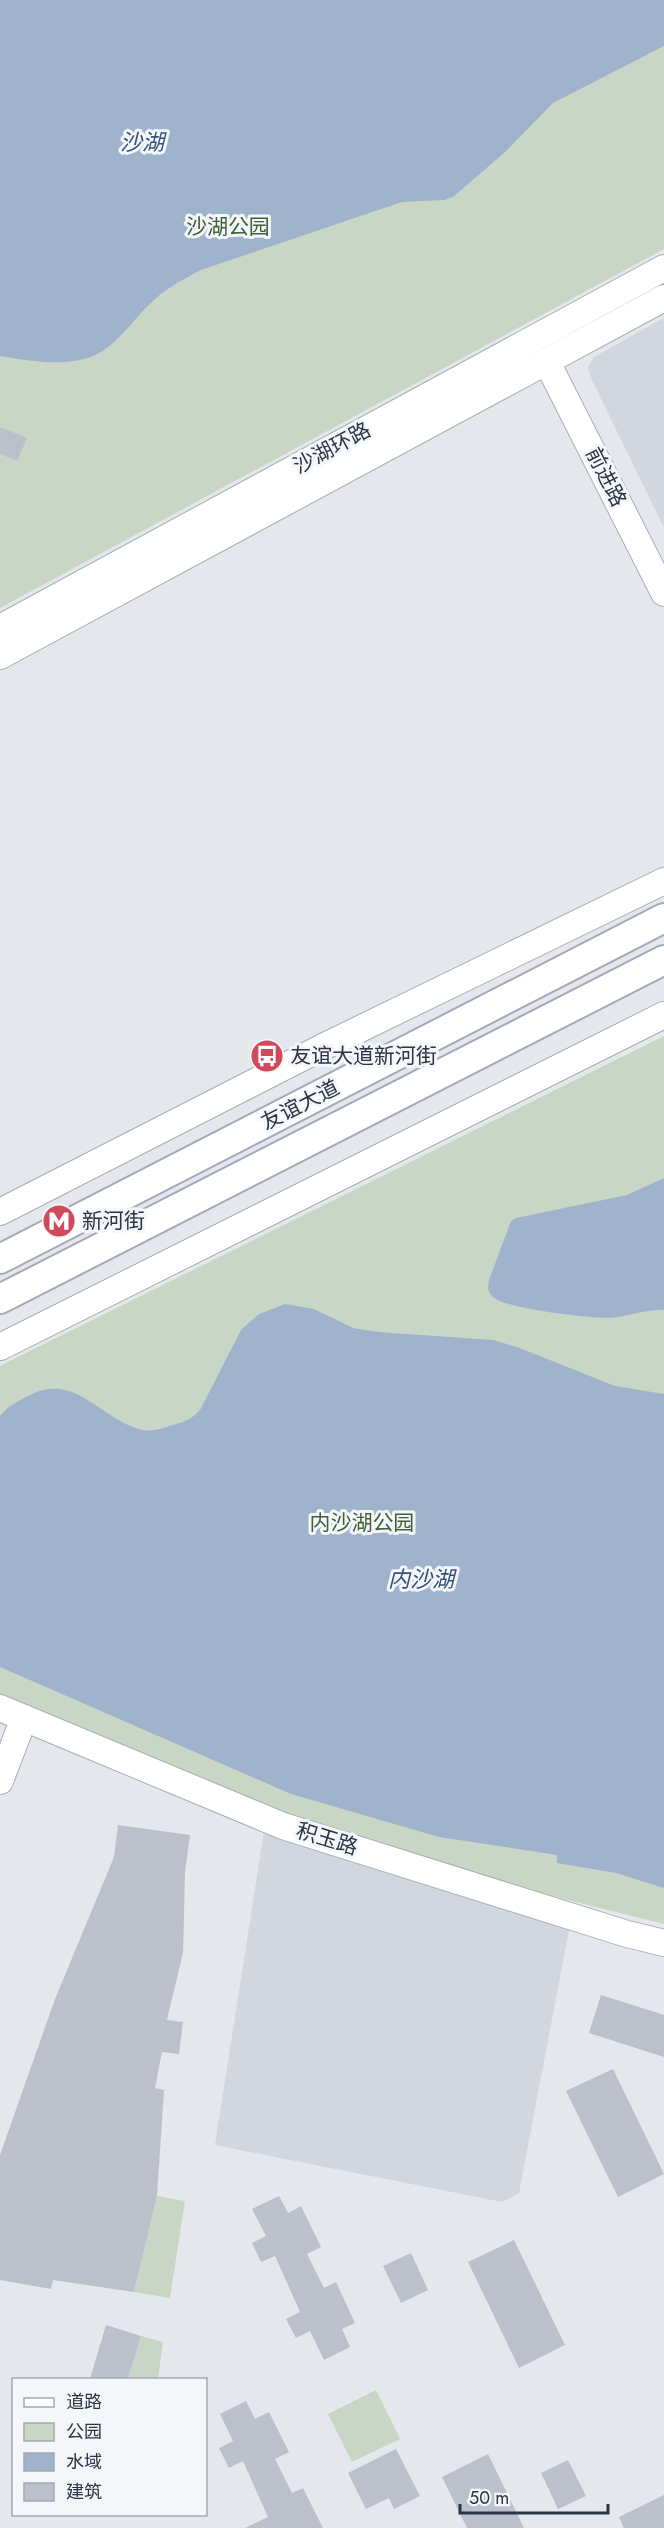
<svg xmlns="http://www.w3.org/2000/svg" width="664" height="2528" font-family="Jost,'Noto Sans SC',sans-serif">
  <style>
    .built { fill: #d2d6de }
    .green { fill: #c9d6c5 }
    .water { fill: #9fb4cc }
    .building { fill: #bbc0ca }
    .lines { fill: none; stroke-linecap: round; stroke-linejoin: round }
    .secondary-casing { stroke: #a9aeb7; stroke-width: 28 }
    .primary-casing { stroke: #a3abb8; stroke-width: 32 }
    .secondary { stroke: #fff; stroke-width: 26 }
    .primary { stroke: #fff; stroke-width: 28 }
    .labels { text-anchor: middle; dominant-baseline: central; stroke-width: 6; stroke-linejoin: round; paint-order: stroke }
    .park-label { font-size: 21px; fill: #3f6138; stroke: #f4f6f9 }
    .street-label { font-size: 21px; fill: #2b3445; stroke: #f4f6f9 }
    .poi-label { font-size: 21px; fill: #2b3445; stroke: #f4f6f9; text-anchor: start }
    .water-label { font-size: 22px; font-style: italic; fill: #34527a; stroke: #f4f6f9 }
  </style>
  <rect width="100%" height="100%" fill="#e4e7ec"/>
  <path class="built" d="M664 318V528L590 376 588 367 594 357Z
    M264 1831 569 1930 519 2193 502 2202 215 2145Z"/>
  <path class="green" d="M0 0H664V249L0 608Z
    M664 1036V1924L528 1890 258 1806 0 1694V1366Z
    M157 2196 185 2201 170 2298 134 2292Z
    M141 2336 163 2342 158 2379H128Z
    M376 2390 400 2439 352 2462 328 2414Z"/>
  <path class="water" d="M0 0H664V46L553 103 504 153 453 197 445 200 402 202 201 270C184 279 168 287 154 300 136 316 122 339 101 352 72 369 31 361 0 356Z
    M664 1178V1310C645 1309 627 1317 608 1318 589 1318 505 1309 493 1297 487 1292 488 1287 489 1280L511 1221 516 1218 627 1195Z
    M285 1304 314 1309 353 1328 378 1332 493 1340 517 1347 615 1386 664 1394V1888L616 1873 557 1863V1855L439 1837 291 1794 0 1667V1416C8 1406 18 1401 30 1395 77 1372 100 1420 142 1430 152 1432 163 1428 173 1425 184 1422 192 1419 200 1410L241 1330 259 1314Z"/>
  <path class="building" d="M0 427 27 438 17 461 0 454Z
    M118 1825 190 1835 185 1871 183 1953 167 2020 183 2022 179 2054 162 2052 155 2088 164 2090 157 2196 134 2292 53 2280 51 2289 0 2280V2155L55 1999 114 1857Z
    M601 1995 664 2015V2057L589 2033Z
    M613 2069 664 2174 618 2197 566 2091Z
    M279 2196 288 2213 301 2206 321 2247 307 2254 324 2288 336 2282 355 2323 342 2329 350 2347 324 2360 310 2331 296 2338 286 2319 300 2312 275 2256 261 2262 252 2243 266 2236 252 2209Z
    M514 2240 565 2345 519 2368 468 2262Z
    M411 2253 428 2290 401 2303 383 2266Z
    M106 2325 141 2336 128 2379H90Z
    M246 2401 255 2419 269 2412 289 2452 275 2459 292 2493 303 2488 323 2528H245L268 2517 243 2461 229 2468 219 2448 233 2441 220 2414Z
    M396 2449 420 2496 394 2509 389 2498 366 2509 348 2473Z
    M488 2454 524 2528H467L442 2477Z
    M568 2460 586 2496 558 2509 541 2473Z
    M664 2495V2528H624L619 2517Z"/>
  <g class="lines">
    <g class="secondary-casing">
      <path id="secondary" d="M547 362 664 593
        M0 628 664 268
        M0 656 664 298
        M0 1212 325 1046 664 881
        M0 1347 664 1015
        M0 1708 283 1826 627 1934 664 1943
        M0 1781 24 1718"/>
    </g>
    <g class="primary-casing">
      <path id="primary" d="M0 1259 664 918
        M0 1299 664 960"/>
    </g>
    <use href="#secondary" class="secondary"/>
    <use href="#primary" class="primary"/>
  </g>
  <defs>
    <g id="bus-disc" transform="scale(1.725)"><circle r="9.5" fill="#d1495b" stroke="#f4f6f9"/><path d="M-5-6H5V4H4V6H2V4H-2V6H-4V4H-5ZM-3.5-4V0h7V-4ZM-3.5 1.2v1.5H-2V1.2ZM2 1.2v1.5H3.5V1.2Z" fill="#fff"/></g>
    <g id="metro-disc" transform="scale(1.725)"><circle r="9.5" fill="#d1495b" stroke="#f4f6f9"/><path d="M-5.5 5V-5H-3L0 0L3-5H5.5V5H3V-.5L0 4L-3-.5V5Z" fill="#fff"/></g>
  </defs>
  <g fill-rule="evenodd">
    <use href="#bus-disc" x="267" y="1056"/>
    <use href="#metro-disc" x="59" y="1221"/>
  </g>
  <g class="labels">
    <g class="park-label">
      <text x="228" y="227">沙湖公园</text>
      <text x="362" y="1523">内沙湖公园</text>
    </g>
    <g class="street-label">
      <text transform="translate(332 448) rotate(-28)">沙湖环路</text>
      <text transform="translate(606 477) rotate(63)">前进路</text>
      <text transform="translate(300 1105) rotate(-27)">友谊大道</text>
      <text transform="translate(327 1839) rotate(17)">积玉路</text>
    </g>
    <g class="poi-label">
      <text x="290" y="1056">友谊大道新河街</text>
      <text x="82" y="1221">新河街</text>
    </g>
    <g class="water-label">
      <text x="142" y="142">沙湖</text>
      <text x="421" y="1579">内沙湖</text>
    </g>
  </g>
  <rect x="12" y="2378" width="195" height="138" fill="#f4f6f9" stroke="#a4a8b1" stroke-width="1.5"/>
  <rect x="24" y="2398" width="30" height="9" fill="#ffffff" stroke="#a4a8b1" stroke-width="1.5"/>
  <text x="66" y="2408" font-size="18" fill="#2b3445">道路</text>
  <rect x="24" y="2423" width="30" height="18" fill="#c9d6c5" stroke="#a4a8b1" stroke-width="1.5"/>
  <text x="66" y="2438" font-size="18" fill="#2b3445">公园</text>
  <rect x="24" y="2453" width="30" height="18" fill="#9fb4cc" stroke="#a4a8b1" stroke-width="1.5"/>
  <text x="66" y="2468" font-size="18" fill="#2b3445">水域</text>
  <rect x="24" y="2483" width="30" height="18" fill="#bbc0ca" stroke="#a4a8b1" stroke-width="1.5"/>
  <text x="66" y="2498" font-size="18" fill="#2b3445">建筑</text>
  <path d="M460 2504v9h148v-9" fill="none" stroke="#2b3445" stroke-width="3"/>
  <text x="469" y="2504" font-size="18" fill="#2b3445" stroke="#f4f6f9" stroke-width="4.5" paint-order="stroke">50 m</text>
</svg>
